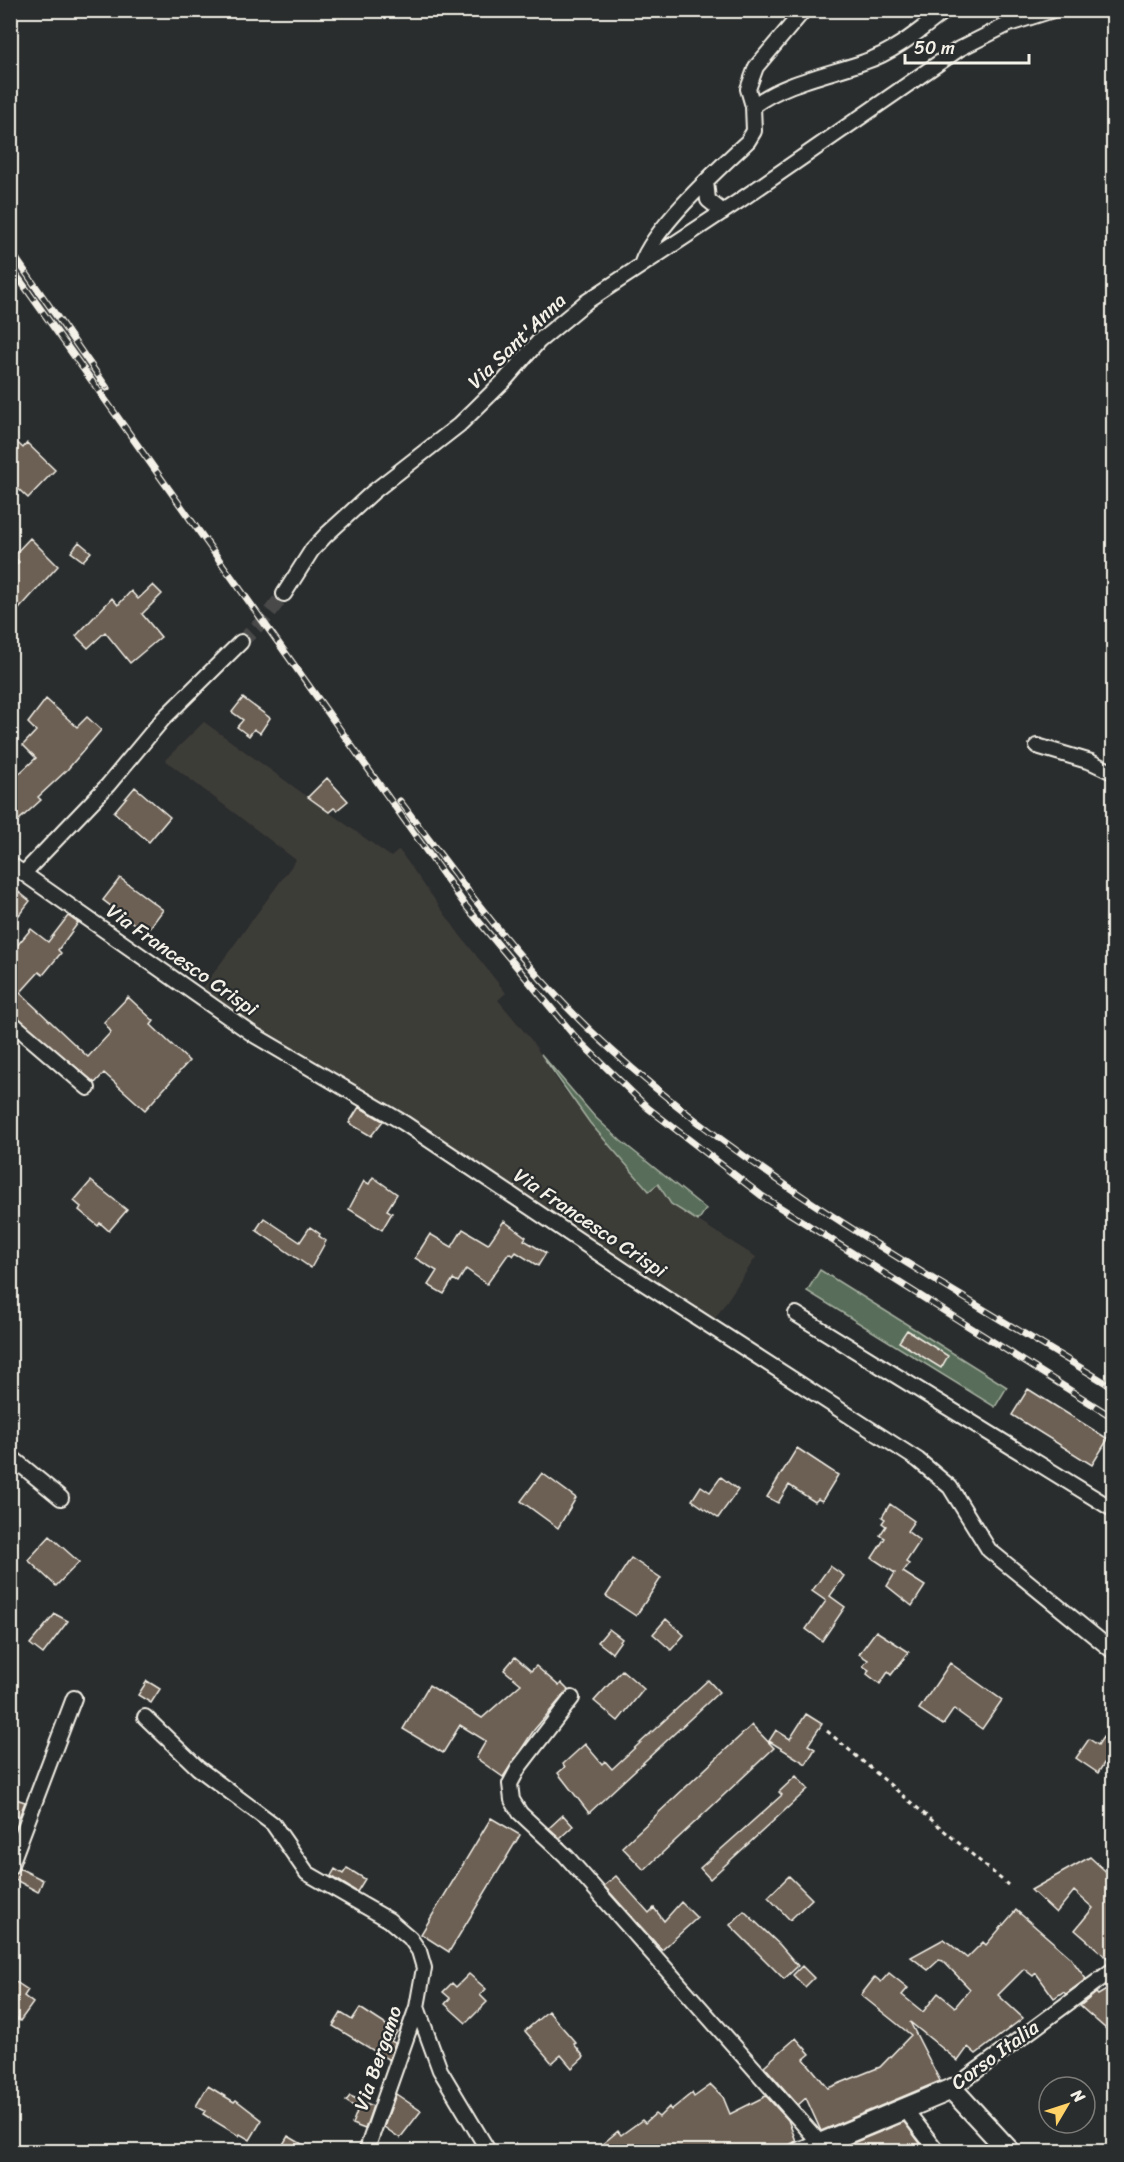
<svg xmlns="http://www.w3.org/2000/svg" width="1124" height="2162" font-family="Sriracha,sans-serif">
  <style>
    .built { fill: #3e3c39 }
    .green { fill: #596e5a; stroke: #a6b0a1; stroke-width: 1.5 }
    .building { fill: #6c5e53; stroke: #f4f1e8; stroke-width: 1.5 }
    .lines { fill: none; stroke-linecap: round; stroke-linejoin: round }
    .street-tunnel { stroke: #484a4a; stroke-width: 14; stroke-dasharray: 14 7; stroke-linecap: butt }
    .street-casing { stroke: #f4f1e8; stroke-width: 18 }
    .secondary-casing { stroke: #f4f1e8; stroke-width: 24 }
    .path { stroke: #f4f1e8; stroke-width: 3; stroke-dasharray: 4.5 4.5; stroke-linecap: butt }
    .street { stroke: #2a2d2e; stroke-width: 14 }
    .secondary { stroke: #2a2d2e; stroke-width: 20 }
    .rail-casing { stroke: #f4f1e8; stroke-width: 7 }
    .rail { stroke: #2a2d2e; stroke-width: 4.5; stroke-dasharray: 14; stroke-linecap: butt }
    .labels { text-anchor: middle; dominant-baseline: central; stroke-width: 4.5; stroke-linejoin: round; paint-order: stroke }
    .street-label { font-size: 20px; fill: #f4f1e8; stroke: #2a2d2e }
  </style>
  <rect width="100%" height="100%" fill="#2a2d2e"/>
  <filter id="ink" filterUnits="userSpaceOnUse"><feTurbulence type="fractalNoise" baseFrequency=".0167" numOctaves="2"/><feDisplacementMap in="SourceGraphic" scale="12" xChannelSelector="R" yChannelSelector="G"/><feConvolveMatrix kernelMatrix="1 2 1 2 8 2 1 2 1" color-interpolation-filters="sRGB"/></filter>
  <g filter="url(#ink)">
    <path class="built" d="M204 722 391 857 399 850 459 934 506 993 498 1000 532 1041 561 1086 649 1191 658 1183 671 1204 756 1257 710 1326 197 996 296 860 165 760Z"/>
    <path class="green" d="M541 1054 595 1117 621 1141 706 1209 698 1221 671 1204 658 1184 649 1191 590 1123Z
      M820 1270 1007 1387 995 1407 807 1291Z"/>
    <path class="building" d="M10 436 23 448 27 443 55 470 28 498 10 481Z
      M30 538 58 566 19 609 10 601V570L19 562 13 556Z
      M79 542 91 552 83 561 71 552Z
      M153 585 162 594 142 614 161 637 130 663 105 632 88 648 76 636 112 598 118 605 131 591 138 599Z
      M243 698 270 718 260 733 254 729 249 736 237 727 243 720 232 712Z
      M46 699 77 727 87 717 101 730 67 770 38 797 41 800 10 828V782L36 758 23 745 36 731 28 723Z
      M327 778 348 801 337 810 334 808 329 812 308 797Z
      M135 787 170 817 149 842 114 812Z
      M120 878 163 910 146 933 103 900Z
      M16 890 30 901 19 915 10 908V897Z
      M68 916 78 923 58 950 61 953 43 975 39 972 20 993 88 1057 111 1032 104 1022 128 997 154 1021 151 1025 189 1061 145 1110 104 1073 95 1083 10 1012V954L31 929 48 942Z
      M359 1107 383 1121 371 1136 349 1123Z
      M373 1177 397 1194 387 1210 392 1213 382 1230 349 1209 364 1181 369 1184Z
      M91 1181 127 1210 109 1231 100 1223 98 1226 79 1210 81 1207 74 1201Z
      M264 1218 300 1242 310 1227 320 1234 319 1236 326 1241 311 1268 256 1230Z
      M504 1221 526 1237 524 1240 546 1253 538 1266 516 1252 513 1256 509 1253 487 1284 466 1269 458 1282 453 1279 444 1294 428 1285 437 1271 415 1258 430 1234 452 1247 463 1229 488 1244Z
      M907 1330 948 1356 941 1368 899 1342Z
      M1028 1389 1108 1439 1092 1465 1012 1415Z
      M797 1448 838 1475 822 1501 818 1499 815 1502 789 1485 778 1503 767 1497Z
      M542 1473 576 1498 558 1528 521 1501Z
      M721 1477 738 1490 718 1518 692 1500 701 1486 710 1492Z
      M890 1504 914 1521 907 1531 920 1541 906 1562 909 1564 903 1572 925 1586 912 1606 887 1586 895 1573 872 1558 885 1538 880 1535 886 1526 882 1523 885 1519 882 1517Z
      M50 1536 79 1562 56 1586 28 1560Z
      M631 1558 661 1578 636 1616 606 1596Z
      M830 1566 844 1576 830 1596 845 1607 822 1641 806 1629 826 1601 812 1591Z
      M55 1614 68 1621 43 1654 30 1644Z
      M666 1619 684 1635 671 1650 653 1634Z
      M609 1629 622 1639 612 1653 598 1642Z
      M876 1631 909 1652 891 1675 888 1672 880 1684 867 1674 869 1670 863 1666 868 1660 859 1654Z
      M515 1657 531 1671 536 1666 559 1686 561 1683 568 1690 534 1730 503 1777 476 1758 486 1741 460 1725 443 1753 403 1729 429 1685 482 1718 521 1684 504 1670Z
      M950 1663 1002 1700 982 1729 954 1709 943 1725 919 1709Z
      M622 1670 644 1689 618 1721 594 1701Z
      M708 1680 719 1692 589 1813 558 1773 565 1767 563 1764 585 1744 602 1764 605 1761 612 1769Z
      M147 1681 160 1689 151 1703 138 1695Z
      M806 1714 822 1724 808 1745 815 1749 806 1764 769 1741 776 1730 790 1739Z
      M752 1725 774 1748 644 1870 622 1847Z
      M1103 1737 1113 1744V1749L1098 1773 1076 1758 1089 1739 1098 1745Z
      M796 1776 808 1789 710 1879 700 1868 782 1795 779 1792Z
      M10 1797 25 1802 19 1817 10 1813Z
      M563 1815 573 1826 560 1838 549 1828Z
      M491 1818 520 1835 449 1952 421 1934Z
      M1090 1857 1113 1878V1960L1111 1961 1075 1930 1093 1908 1074 1891 1056 1913 1031 1890Z
      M19 1868 43 1880 38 1892 12 1878Z
      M347 1868 365 1879 357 1892 331 1876 335 1869 343 1874Z
      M616 1876 649 1913 654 1908 664 1921 681 1902 697 1918 662 1950 604 1886Z
      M789 1876 812 1899 790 1920 768 1897Z
      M1016 1910 1070 1957 1086 1979 1066 1994 1063 1992 1054 1998 1036 1973 1033 1976 1024 1969 998 1995 1023 2018 976 2054 968 2047 958 2061 910 2022 940 2081 821 2131 806 2098 798 2105 764 2066 796 2038 810 2054 804 2059 828 2088 880 2067 911 2035 861 1995 875 1977 881 1982 889 1973 908 1988 902 1995 923 2012 938 1993 955 2007 970 1989 943 1961 939 1960 928 1970 911 1957 944 1939 967 1958 983 1942 986 1945Z
      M744 1911 780 1945 798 1966 784 1979 730 1925Z
      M802 1966 814 1978 805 1987 793 1975Z
      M469 1974 486 1989 480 1995 487 2002 466 2023 445 2004 450 1998 443 1992 452 1983 456 1987Z
      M10 1978 28 1990 24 1996 33 2003 20 2021 10 2015Z
      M1113 1986V2035L1080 2006 1096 1993 1098 1995Z
      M360 2008 397 2032 391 2041 395 2043 389 2060 333 2026 341 2013 352 2020Z
      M548 2011 576 2043 574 2044 584 2057 572 2068 561 2055 552 2063 525 2031Z
      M711 2085 723 2097 730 2114 766 2096 788 2120 796 2141 781 2150 780 2147 769 2151H594L618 2131 621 2135 642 2120 645 2123 655 2114 659 2117 669 2107 671 2110 692 2093 694 2097Z
      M208 2086 234 2102 236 2100 262 2120 250 2140 240 2134 239 2136 203 2114 205 2111 196 2106Z
      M396 2094 421 2111 400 2138 384 2127Z
      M350 2096 373 2106 365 2129 352 2124 358 2109 346 2101Z
      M904 2122 926 2151H844L841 2148Z
      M288 2136 314 2151H279Z"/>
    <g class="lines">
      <path class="street-tunnel" d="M241 642 263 621 284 594"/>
      <g class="street-casing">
        <path id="street" d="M753 106 748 89 756 67 804 10
          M706 181 708 200 723 212
          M641 265C653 228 718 169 748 141L754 131 753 106C785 82 827 75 864 62 895 52 920 30 946 10
          M284 594 312 550 326 535 373 492 459 425 504 381 539 341 586 302 739 201 959 49 1009 24 1053 10
          M1037 746 1091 762 1114 773
          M10 864 254 1035 404 1123 634 1277 918 1460 950 1487 989 1550 1114 1652
          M24 873 108 785 163 719 241 642
          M10 1021 88 1088
          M796 1314 1114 1510
          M10 1456 61 1498
          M572 1698 519 1767 510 1784 512 1800 520 1813 566 1856 820 2143
          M145 1717 198 1768 273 1824 307 1873 389 1920 410 1938 419 1951 424 1968 417 2007 366 2152
          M10 1867 74 1698
          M417 2007 440 2070 489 2152
          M952 2089 1114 1969
          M904 2108 938 2152"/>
      </g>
      <g class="secondary-casing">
        <path id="secondary" d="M801 2152 952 2089 1010 2152"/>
      </g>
      <path class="path" d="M827 1731 1008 1885"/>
      <use href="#street" class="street"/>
      <use href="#secondary" class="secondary"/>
      <g class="rail-casing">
        <path id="rail" d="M10 250 107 388
          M10 266 465 905 577 1039 648 1108 762 1196 1114 1418
          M400 801C460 881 519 962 592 1032 745 1177 935 1278 1114 1388"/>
      </g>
      <use href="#rail" class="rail"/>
    </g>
  </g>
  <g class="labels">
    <g class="street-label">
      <text transform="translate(517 341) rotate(-44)">Via Sant'Anna</text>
      <text transform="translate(182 960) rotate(35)">Via Francesco Crispi</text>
      <text transform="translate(590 1223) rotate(34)">Via Francesco Crispi</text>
      <text transform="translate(995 2055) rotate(-36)">Corso Italia</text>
      <text transform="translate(378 2058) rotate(-71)">Via Bergamo</text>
    </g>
  </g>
  <rect width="1124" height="2162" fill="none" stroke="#2a2d2e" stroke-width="36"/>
  <rect x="18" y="18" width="1088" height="2126" fill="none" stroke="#f4f1e8" stroke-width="2" filter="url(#ink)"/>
  <g transform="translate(1067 2105) rotate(51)"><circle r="28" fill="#2a2d2e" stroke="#7b7b78" stroke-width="1.5"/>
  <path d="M0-4.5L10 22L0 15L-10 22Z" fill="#ffd166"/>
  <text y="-9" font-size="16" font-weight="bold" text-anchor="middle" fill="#f4f1e8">N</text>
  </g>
  <path d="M905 54v9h124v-9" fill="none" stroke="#f4f1e8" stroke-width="3"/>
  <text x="914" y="54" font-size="18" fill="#f4f1e8" stroke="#2a2d2e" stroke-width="4.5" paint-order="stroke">50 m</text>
</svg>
